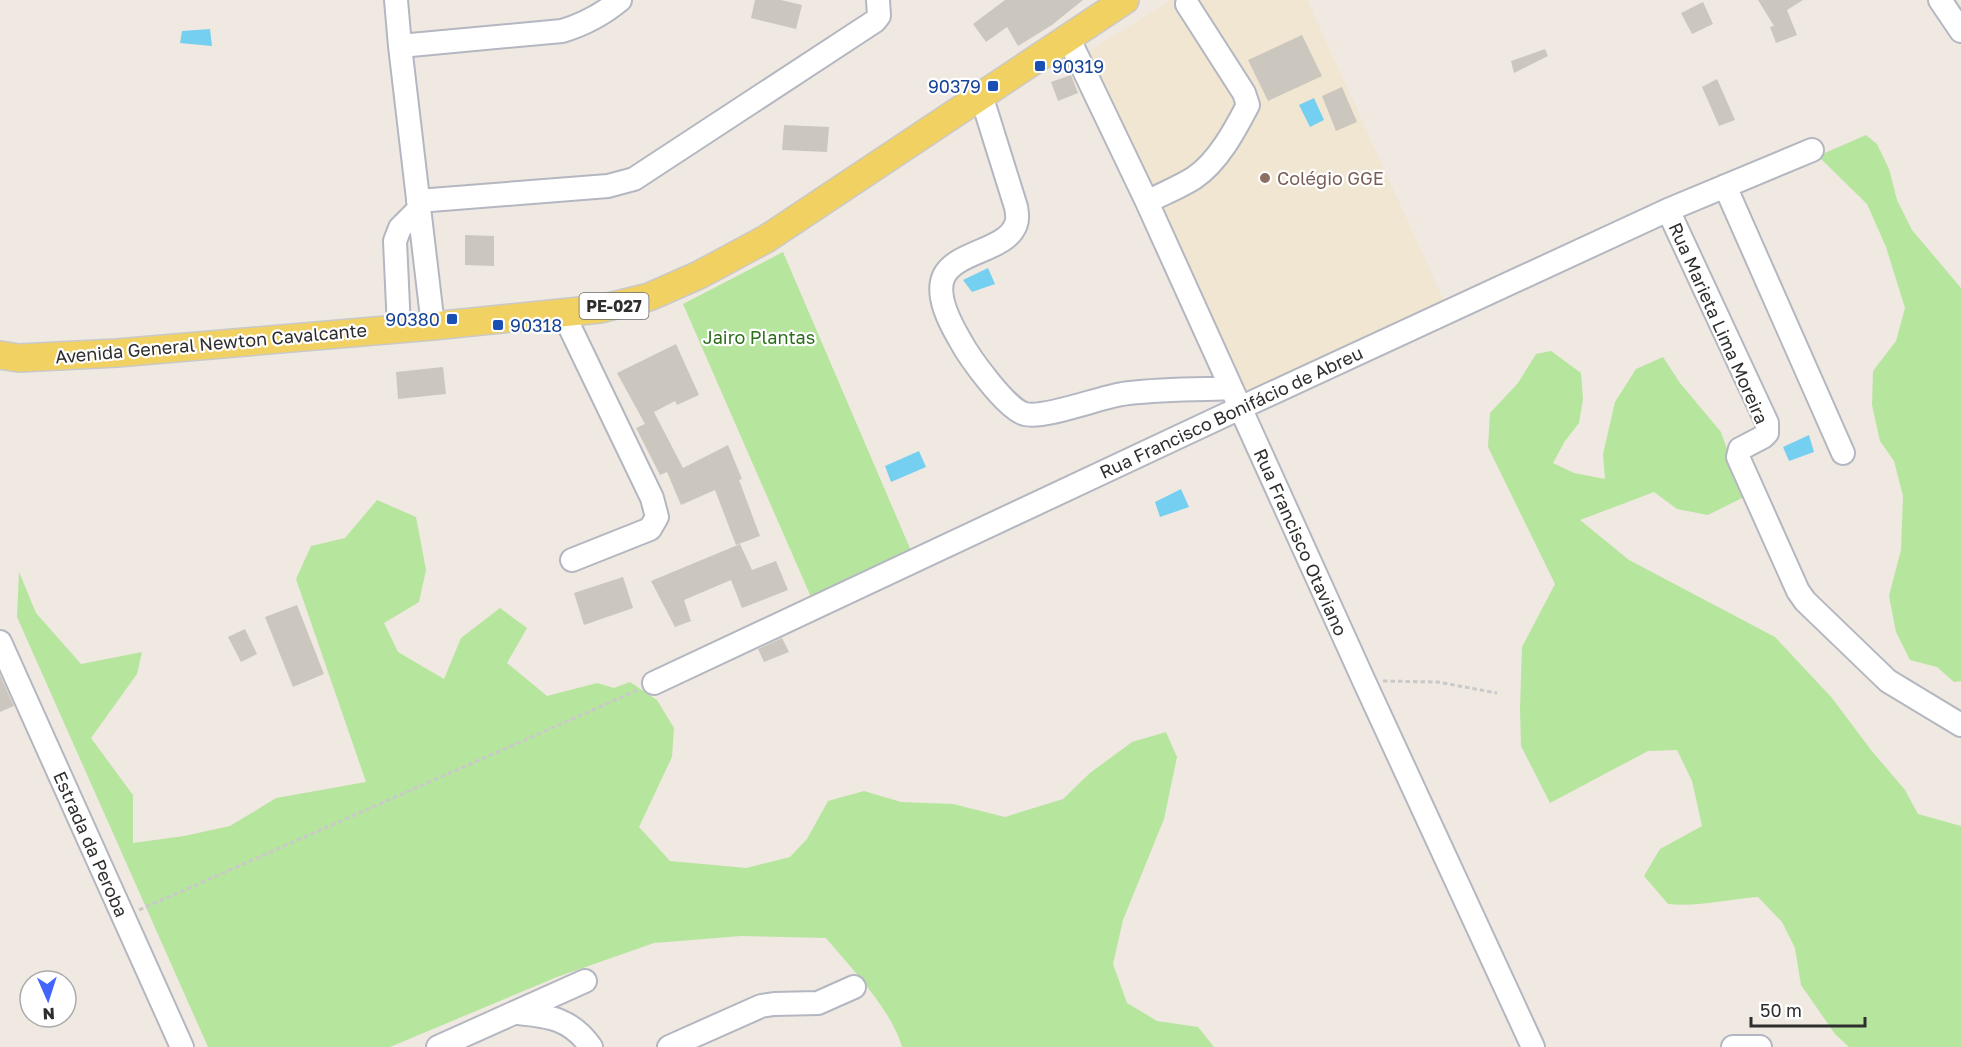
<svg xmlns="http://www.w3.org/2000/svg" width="1961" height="1047" font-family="'Golos Text',sans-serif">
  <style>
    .education { fill: #f0e6d1 }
    .green { fill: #b6e59e }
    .water { fill: #75cff0 }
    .building { fill: #cbc7bf }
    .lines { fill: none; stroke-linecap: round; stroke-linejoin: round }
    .minor-casing { stroke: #b4b7c1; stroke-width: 26 }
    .major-casing { stroke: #c9c9c9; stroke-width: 30 }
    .path { stroke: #c9c9c9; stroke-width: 3; stroke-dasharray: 4.5 3; stroke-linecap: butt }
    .minor { stroke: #fff; stroke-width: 22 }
    .major { stroke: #f2d163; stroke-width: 27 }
    .transit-dot { fill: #1a4fb4; stroke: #fff; stroke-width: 2 }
    .education-dot { fill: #8d6e63; stroke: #fff; stroke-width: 2 }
    .labels { text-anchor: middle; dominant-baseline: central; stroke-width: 4.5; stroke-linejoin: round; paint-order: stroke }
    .shield { fill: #fff; stroke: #6d6d6d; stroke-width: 1.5 }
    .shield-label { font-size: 16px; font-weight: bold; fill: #2e2e2e }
    .transit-label { font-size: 18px; fill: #164399; stroke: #fff; text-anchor: start }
    .education-label { font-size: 18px; fill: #785e54; stroke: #fff; text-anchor: start }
    .street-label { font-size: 18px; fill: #2e2e2e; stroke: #fff }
    .park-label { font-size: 18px; fill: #2c6e1b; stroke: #fff }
  </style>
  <rect width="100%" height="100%" fill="#efe9e1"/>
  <path class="education" d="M1171 0H1307L1445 303 1243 400 1086 53Z"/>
  <path class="green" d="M1866 135 1877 144 1889 169 1897 200 1912 230 1961 288V681L1954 682 1937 667 1910 660 1896 632 1889 596 1901 550 1903 496 1894 461 1880 441 1872 405 1873 371 1896 341 1905 308 1886 247 1867 204 1818 156Z
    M783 252 912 553 811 597 683 304Z
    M1551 351 1581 373 1583 399 1579 423 1565 441 1553 463 1574 473 1605 479 1603 454 1615 402 1636 369 1663 357 1680 383 1721 432 1744 497 1708 515 1677 509 1654 492 1580 520 1629 560 1775 637 1832 698 1871 750 1905 790 1918 814 1961 826V1047H1849L1835 1034 1801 985 1795 948 1782 922 1758 897C1727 899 1700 907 1668 904L1644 876 1660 849 1702 826 1692 781 1677 750 1648 751 1550 803 1521 746 1520 708 1522 647 1555 584 1488 447 1490 413 1518 383 1536 354Z
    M377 500 416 517 426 570 419 602 384 623 398 652 444 679 461 638 500 608 527 628 507 663 547 696 597 683 614 688 630 682 657 700 674 728 672 757 639 827 670 861 746 868 790 857 807 839 828 801 864 791 901 802 953 804 1005 817 1063 799 1090 773 1132 742 1166 732 1177 757 1164 819 1123 920 1113 964 1127 1003 1157 1021 1198 1027 1214 1047H902C891 1009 852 969 826 938L741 936 654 943 557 977 390 1047H208L17 617 19 572 36 613 81 664 142 652 137 674 91 738 133 795V843L184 836 230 826 276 798 366 782 296 579 311 546 345 538Z"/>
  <path class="water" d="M210 29 212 46 180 43 182 31Z
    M1314 98 1324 120 1310 127 1299 105Z
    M988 268 995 284 972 292 963 280Z
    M1809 435 1814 452 1789 461 1783 447Z
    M919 451 926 467 891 482 885 466Z
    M1181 489 1189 507 1160 517 1155 502Z"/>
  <path class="building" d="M755 0H781L802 5 796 29 751 18Z
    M1005 0H1083L1052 25 1018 46 1007 27 986 42 973 24Z
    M1758 0H1803L1787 10 1797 35 1776 43 1770 27 1774 26Z
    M1703 2 1713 24 1692 34 1681 13Z
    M1302 35 1322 76 1268 101 1248 60Z
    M1545 49 1548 56 1514 73 1511 61Z
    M1071 75 1078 93 1058 101 1051 82Z
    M1717 79 1735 120 1719 126 1702 87Z
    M1342 87 1357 122 1336 131 1322 96Z
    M784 125 829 127 827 152 782 150Z
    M465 235 494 236V266L465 265Z
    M676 344 699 395 677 405 675 401 654 412 683 468 728 445 742 479 739 480 760 536 736 545 715 490 681 505 667 472 660 475 636 428 645 424 617 373Z
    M443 367 446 394 398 399 396 372Z
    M740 544 752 570 776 561 788 590 742 608 731 580 684 600 691 621 675 627 651 581Z
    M623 577 633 608 584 625 574 593Z
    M297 605 324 674 293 687 265 617Z
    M245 629 257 654 241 662 228 637Z
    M782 638 789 652 764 662 758 649Z
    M0 675 14 706 0 712Z"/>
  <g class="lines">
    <g class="minor-casing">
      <path id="minor" d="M396 0 400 46
        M1940 0 1961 31
        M1068 37 1147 202 1364 681 1533 1047
        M981 95 1016 207C1017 212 1018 219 1016 224 1007 251 956 251 944 276 935 295 950 323 960 340 969 357 1007 410 1025 414 1044 419 1098 398 1122 394 1157 389 1195 390 1231 388
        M1725 186 1843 453
        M418 201 608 186 634 179 875 21 879 16 878 0
        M1147 202C1162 194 1180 187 1194 178 1218 162 1235 130 1248 105L1244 93 1187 4
        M1668 210 1767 423V433L1763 437 1740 449 1738 457 1798 591 1805 601 1888 681 1961 725
        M563 313 652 498 657 517 650 529 572 560
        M433 326 400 46 562 31C585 24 602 15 620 0
        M399 328 395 241 400 228 419 209
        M0 642 182 1047
        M654 683 1240 408 1668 210 1812 150
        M518 1013C550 1016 571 1019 591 1047
        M438 1047 585 981
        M669 1047 761 1006 774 1004 818 1003 854 987
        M1733 1047H1760"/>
    </g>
    <g class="major-casing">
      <path id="major" d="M0 355 19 358 117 353 433 326 600 309 649 297 699 275 766 239 1125 0"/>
    </g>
    <path class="path" d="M1383 681 1438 682 1497 693
      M139 910 638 690"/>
    <use href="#minor" class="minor"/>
    <use href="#major" class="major"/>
  </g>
  <g class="transit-dot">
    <rect x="1034" y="60" width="12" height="12" rx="3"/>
    <rect x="987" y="80" width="12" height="12" rx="3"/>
    <rect x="446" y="313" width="12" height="12" rx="3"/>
    <rect x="492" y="319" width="12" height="12" rx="3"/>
  </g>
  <circle class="education-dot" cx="1265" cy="178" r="6"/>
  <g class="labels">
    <rect class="shield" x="579.5" y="293" width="69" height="26" rx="4.5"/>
    <g class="shield-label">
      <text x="614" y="306">PE-027</text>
    </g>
    <g class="transit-label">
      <text x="1052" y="66">90319</text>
      <text x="981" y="86" text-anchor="end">90379</text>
      <text x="440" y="319" text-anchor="end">90380</text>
      <text x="510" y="325">90318</text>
    </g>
    <g class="education-label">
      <text x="1277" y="178">Colégio GGE</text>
    </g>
    <g class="street-label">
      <text transform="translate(1719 323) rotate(66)">Rua Marieta Lima Moreira</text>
      <text transform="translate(211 343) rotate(-5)">Avenida General Newton Cavalcante</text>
      <text transform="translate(1231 412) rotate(-25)">Rua Francisco Bonifácio de Abreu</text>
      <text transform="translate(1301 542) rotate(66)">Rua Francisco Otaviano</text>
      <text transform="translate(91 844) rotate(66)">Estrada da Peroba</text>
    </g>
    <g class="park-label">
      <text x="759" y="337">Jairo Plantas</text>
    </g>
  </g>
  <g transform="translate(48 999) rotate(177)"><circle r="28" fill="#ffffff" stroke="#ababab" stroke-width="1.5"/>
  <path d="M0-4.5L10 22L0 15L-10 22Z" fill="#4264fb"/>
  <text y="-9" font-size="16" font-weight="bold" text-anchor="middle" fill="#2e2e2e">N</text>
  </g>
  <path d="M1751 1017v9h114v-9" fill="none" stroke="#2e2e2e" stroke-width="3"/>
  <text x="1760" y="1017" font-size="18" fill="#2e2e2e" stroke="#ffffff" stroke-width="4.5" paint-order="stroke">50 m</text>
</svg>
